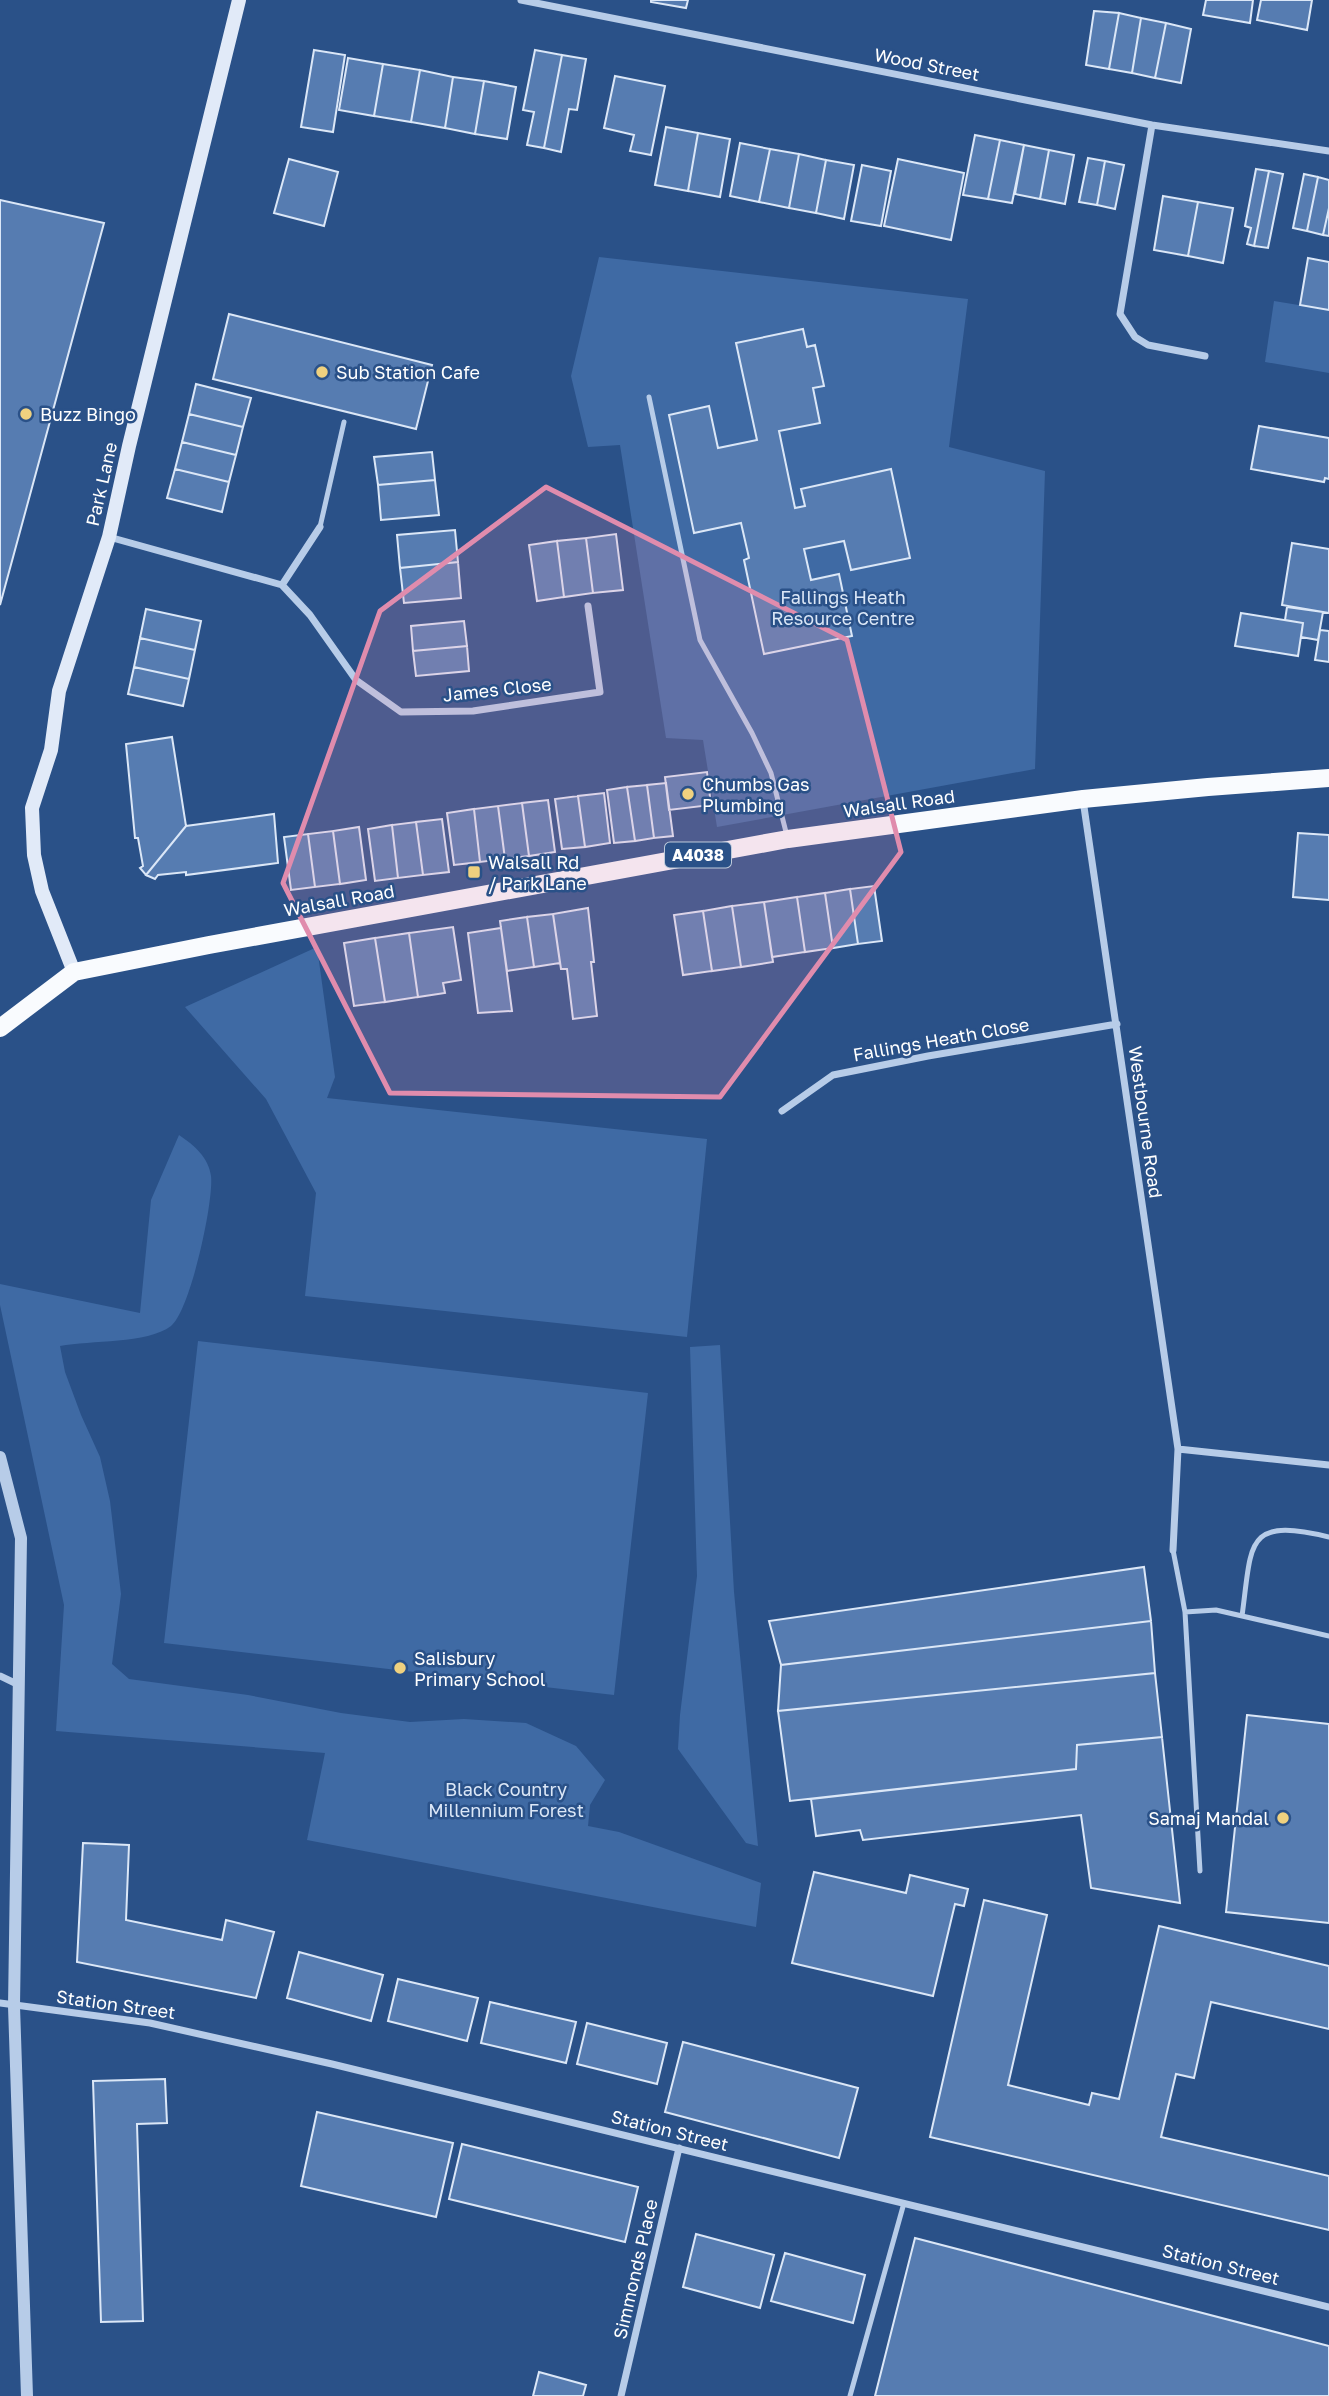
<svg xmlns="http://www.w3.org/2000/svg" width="1329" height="2396" font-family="'Golos Text',sans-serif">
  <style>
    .green { fill: #3f6aa4 }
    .building { fill: #567cb1; stroke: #dbe7f7; stroke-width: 2 }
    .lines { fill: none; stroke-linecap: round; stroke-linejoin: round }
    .service { stroke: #b7cce8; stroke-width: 5 }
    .minor { stroke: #b7cce8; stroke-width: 7 }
    .tertiary { stroke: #b7cce8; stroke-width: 12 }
    .secondary { stroke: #e1eaf8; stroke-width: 14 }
    .primary { stroke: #f9fbfe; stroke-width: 18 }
    .marked { fill: #e08cad; fill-opacity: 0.2; stroke: #e08cad; stroke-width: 5; stroke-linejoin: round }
    .poi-dot { fill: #efd17f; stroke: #2a5188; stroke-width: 2.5 }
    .labels { text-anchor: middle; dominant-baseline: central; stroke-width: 5; stroke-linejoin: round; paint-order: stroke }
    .shield { fill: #2a5188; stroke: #bfcbdb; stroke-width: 2 }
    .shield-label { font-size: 16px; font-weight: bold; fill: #fff }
    .street-label { font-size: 18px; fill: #fff; stroke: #2a5188 }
    .poi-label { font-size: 18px; fill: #fff; stroke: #2a5188; text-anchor: start }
    .park-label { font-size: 18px; fill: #dbe7f7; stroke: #2a5188 }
  </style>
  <rect width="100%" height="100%" fill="#2a5188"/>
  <path class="green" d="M599 257 968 299 949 447 1045 471 1035 769 717 827 703 740 666 738 620 445 588 447 571 376Z
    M1274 301 1329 310V373L1265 362Z
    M317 947 335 1077 327 1098 707 1139 687 1337 305 1296 316 1193 266 1099 185 1007Z
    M179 1135C194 1145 209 1158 211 1176 214 1202 190 1311 171 1326 147 1344 91 1340 60 1346L65 1372 81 1415 100 1457 110 1501 121 1594 112 1664 129 1679 248 1695 341 1713 410 1722 464 1719 526 1723 576 1746 605 1780 590 1805 588 1826 619 1832 761 1883 756 1927 307 1840 325 1753 56 1731 64 1605 0 1305V1284L140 1313 151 1200Z
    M198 1341 648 1393 614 1695 164 1643Z
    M720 1345 734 1592 758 1846 746 1843 678 1749 680 1715 697 1576 690 1347Z"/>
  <path class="building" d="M651 0H688L686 8 651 2Z
    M1206 0H1253L1250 23 1203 15Z
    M1261 0H1312L1307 30 1257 20Z
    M1094 11 1119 13 1109 69 1086 65Z
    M1119 13 1141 18 1132 73 1109 69Z
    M1141 18 1166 23 1155 78 1132 73Z
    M1166 23 1191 29 1181 83 1155 78Z
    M314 50 345 55 333 132 301 127Z
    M535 50 562 55 544 148 527 145 534 112 523 110Z
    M562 55 586 59 577 110 569 109 561 152 544 148Z
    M348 58 383 64 374 116 339 110Z
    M383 64 420 70 411 122 374 116Z
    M420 70 453 77 445 128 411 122Z
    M615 76 665 86 651 155 630 151 634 135 604 128Z
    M453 77 484 81 475 134 445 128Z
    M484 81 516 87 507 139 475 134Z
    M666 127 698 133 688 191 655 185Z
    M698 133 730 139 720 197 688 191Z
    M975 135 1000 140 988 199 963 195Z
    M1000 140 1024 145 1012 203 988 199Z
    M740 143 770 149 759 202 730 196Z
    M1024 145 1049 150 1040 199 1015 194Z
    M770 149 799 154 789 208 759 202Z
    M1049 150 1074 155 1065 204 1040 199Z
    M799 154 826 160 816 213 789 208Z
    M1088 158 1105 161 1097 205 1079 202Z
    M289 159 338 172 324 226 274 213Z
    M898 159 964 173 951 240 884 226Z
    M826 160 854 165 844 219 816 213Z
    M1105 161 1124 165 1115 209 1097 205Z
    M862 165 891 171 881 226 851 221Z
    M1256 169 1269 171 1254 246 1247 244 1251 228 1245 226Z
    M1269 171 1283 174 1268 248 1254 246Z
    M1304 174 1318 177 1307 231 1293 228Z
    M1318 177 1329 180V208L1323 235 1307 231Z
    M1163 196 1198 202 1188 256 1154 250Z
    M0 200 104 223 0 605Z
    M1198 202 1233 208 1223 263 1188 256Z
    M1329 208V236L1323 235Z
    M1308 258 1329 262V310L1300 305Z
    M229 314 432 365 416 429 213 379Z
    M803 329 807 347 815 345 824 386 813 388 820 423 779 431 795 508 805 506 801 489 891 469 910 558 851 570 844 541 804 549 811 580 839 574 852 636 764 654 744 560 749 558 741 523 694 533 669 415 709 406 718 448 757 440 736 343Z
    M196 384 251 398 243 427 189 414Z
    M189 414 243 427 236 455 182 442Z
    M1259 426 1329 438V479L1325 478 1324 482 1251 469Z
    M182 442 236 455 229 482 175 469Z
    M432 452 435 480 378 485 374 457Z
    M175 469 229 482 222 512 167 498Z
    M435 480 439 515 381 520 378 485Z
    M455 530 458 562 400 568 397 535Z
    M616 534 623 590 593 593 586 538Z
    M586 538 593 593 564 597 557 541Z
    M557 541 564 597 537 601 529 545Z
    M1292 543 1329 549V613L1282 605Z
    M458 562 461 598 404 603 400 568Z
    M1287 607 1323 612 1318 640 1301 637 1303 623 1285 620Z
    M146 609 201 621 195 650 140 638Z
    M1241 613 1303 623 1298 656 1235 646Z
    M464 621 467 646 413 651 411 626Z
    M1320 630 1329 631V662L1315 660Z
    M140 638 195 650 189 679 134 667Z
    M467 646 469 671 416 676 413 651Z
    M134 667 189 679 183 706 128 694Z
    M172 737 186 826 146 875 140 868 143 866 138 838H135L126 744Z
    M707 772 711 805 669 810 665 777Z
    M666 783 673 836 654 838 647 785Z
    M647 785 654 838 635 841 627 787Z
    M627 787 635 841 614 843 607 790Z
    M604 793 610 843 585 847 578 796Z
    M578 796 585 847 562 849 555 799Z
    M548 800 555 852 529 856 522 803Z
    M522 803 529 856 505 859 498 806Z
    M498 806 505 859 480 862 474 809Z
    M474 809 480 862 454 865 447 813Z
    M274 814 278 863 186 875V872L158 875 155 879 146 875 186 826Z
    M442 819 449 872 423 875 416 822Z
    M416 822 423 875 398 878 392 825Z
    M392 825 398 878 375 881 368 829Z
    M359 827 366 880 340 884 333 831Z
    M333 831 340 884 315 887 308 834Z
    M1298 833 1329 835V900L1293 897Z
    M308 834 315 887 291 890 284 837Z
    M874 886 882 941 858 944 850 889Z
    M850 889 858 944 833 948 825 893Z
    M825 893 833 948 805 952 797 897Z
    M797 897 805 952 772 957 764 902Z
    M764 902 773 962 741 967 732 906Z
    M732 906 741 967 712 971 703 911Z
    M588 908 594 962H591L597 1016 573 1019 567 969H561L553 914Z
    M703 911 712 971 683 975 674 915Z
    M553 914 560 963 534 967 527 917Z
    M527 917 534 967 507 971 500 921Z
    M453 927 461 980 443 983 445 993 418 997 409 933Z
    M501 928 512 1011 478 1013 468 933Z
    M409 933 418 997 385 1002 375 938Z
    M375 938 385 1002 354 1006 344 943Z
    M1144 1567 1151 1621 781 1665 769 1621Z
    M1151 1621 1155 1673 778 1711 781 1665Z
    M1155 1673 1162 1737 1077 1745 1076 1769 790 1801 778 1711Z
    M1247 1715 1329 1724V1923L1226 1912Z
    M1162 1737 1180 1903 1091 1888 1081 1815 863 1840 860 1830 816 1836 811 1799 1076 1769 1077 1745Z
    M83 1843 129 1845 126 1920 222 1940 226 1920 274 1932 256 1998 77 1962Z
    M814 1872 906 1893 910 1875 968 1889 964 1906 955 1904 933 1996 792 1963Z
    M984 1900 1047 1915 1008 2085 1089 2105 1092 2093 1119 2099 1159 1926 1329 1966V2029L1211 2002 1194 2078 1176 2074 1161 2137 1329 2176V2230L930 2137Z
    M299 1952 383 1975 371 2021 287 1998Z
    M398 1979 478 1998 467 2041 388 2021Z
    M490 2002 576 2022 566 2063 481 2043Z
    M587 2023 667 2043 657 2084 577 2064Z
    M683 2042 858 2088 839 2158 665 2112Z
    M165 2079 167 2123 137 2124 143 2321 101 2322 93 2081Z
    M317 2112 453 2143 436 2217 301 2186Z
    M462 2144 638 2187 625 2242 449 2199Z
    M696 2234 774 2255 760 2308 683 2287Z
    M915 2238 1329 2346V2396H875Z
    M785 2253 865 2275 853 2323 771 2301Z
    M539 2372 586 2385 583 2396H533Z"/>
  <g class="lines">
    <path class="service" d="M649 397 700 640 752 733 771 773 787 836
      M320 527 344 422
      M1173 1550 1185 1612
      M1242 1616C1252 1544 1244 1516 1329 1537
      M1200 1871 1185 1612 1216 1610 1329 1636
      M850 2396 904 2203"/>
    <path class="minor" d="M521 0 1152 125 1329 151
      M1152 125 1120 314 1135 337 1148 345 1205 356
      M109 537 282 585 310 615 356 680 401 712 473 711 600 692 588 606
      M282 585 320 527
      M1083 800 1178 1449 1329 1465
      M782 1111 833 1075 928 1056 1117 1024
      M1173 1550 1178 1449
      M0 1676 19 1685
      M0 2003 150 2023 332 2064 1329 2307
      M621 2396 679 2148"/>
    <path class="tertiary" d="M0 1457 21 1538 14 2006 27 2396"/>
    <path class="secondary" d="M74 972 42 891 34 855 32 808 51 750 59 691 109 537 129 446 239 0"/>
    <path class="primary" d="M0 1028 74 972 209 945 788 839 1083 799 1208 787 1329 778"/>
  </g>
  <path class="marked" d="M546 487 847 640 901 852 720 1097 390 1093 283 883 380 611Z"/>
  <g class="poi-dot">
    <circle cx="322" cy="372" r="7"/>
    <circle cx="26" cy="414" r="7"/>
    <circle cx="688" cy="794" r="7"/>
    <rect x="467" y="865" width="14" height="14" rx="3.5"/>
    <circle cx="400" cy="1668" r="7"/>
    <circle cx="1283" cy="1818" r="7"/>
  </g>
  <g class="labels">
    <rect class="shield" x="665" y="842.5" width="66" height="25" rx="5"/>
    <g class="shield-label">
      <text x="698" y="855">A4038</text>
    </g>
    <g class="street-label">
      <text transform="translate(927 64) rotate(11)">Wood Street</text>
      <text transform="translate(101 484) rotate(-77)">Park Lane</text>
      <text transform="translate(497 689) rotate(-6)">James Close</text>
      <text transform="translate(899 803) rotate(-8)">Walsall Road</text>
      <text transform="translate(339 900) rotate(-10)">Walsall Road</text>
      <text transform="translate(941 1039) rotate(-10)">Fallings Heath Close</text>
      <text transform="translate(1146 1122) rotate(82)">Westbourne Road</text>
      <text transform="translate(116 2004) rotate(8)">Station Street</text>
      <text transform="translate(670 2130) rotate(14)">Station Street</text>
      <text transform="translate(1221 2264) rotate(14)">Station Street</text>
      <text transform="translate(635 2269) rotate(-77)">Simmonds Place</text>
    </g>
    <g class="poi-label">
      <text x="336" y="372">Sub Station Cafe</text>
      <text x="40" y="414">Buzz Bingo</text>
      <text x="702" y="784">Chumbs Gas<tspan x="702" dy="21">Plumbing</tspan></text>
      <text x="488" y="862">Walsall Rd<tspan x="488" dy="21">/ Park Lane</tspan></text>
      <text x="414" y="1658">Salisbury<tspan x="414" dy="21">Primary School</tspan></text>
      <text x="1269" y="1818" text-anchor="end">Samaj Mandal</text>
    </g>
    <g class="park-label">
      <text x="843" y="597">Fallings Heath<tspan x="843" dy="21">Resource Centre</tspan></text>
      <text x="506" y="1789">Black Country<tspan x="506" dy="21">Millennium Forest</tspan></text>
    </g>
  </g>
</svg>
